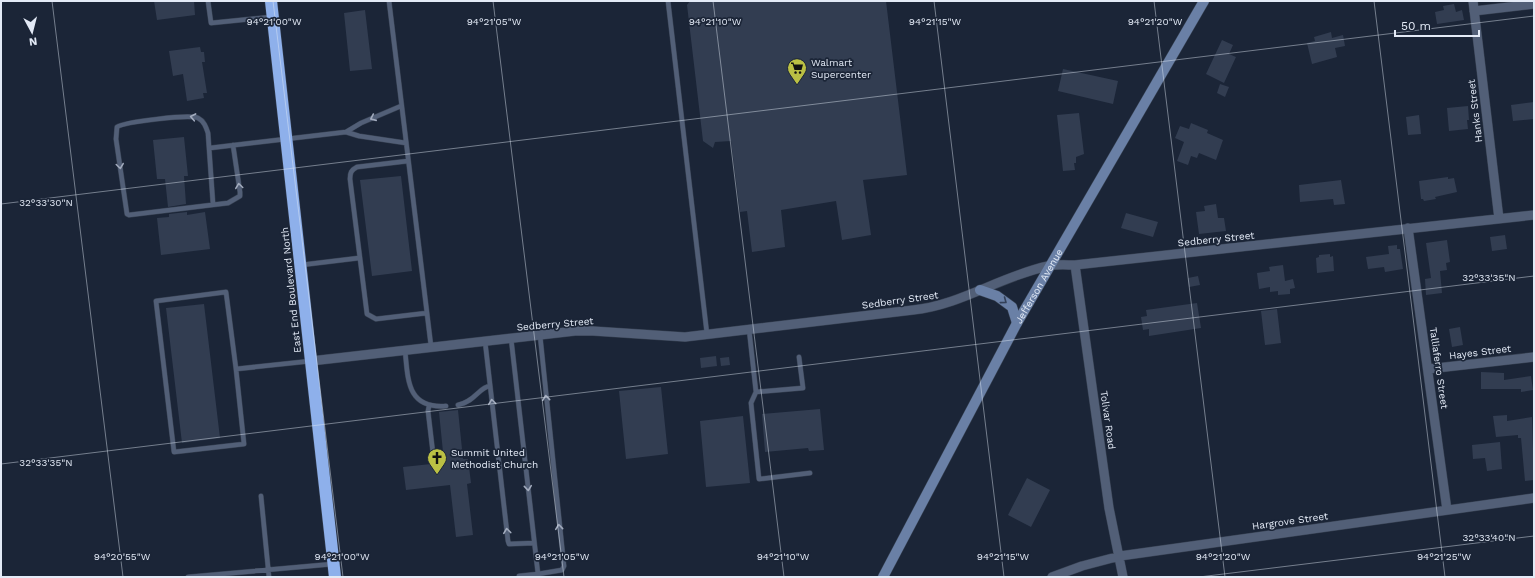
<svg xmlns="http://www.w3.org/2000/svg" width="1535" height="578" font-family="'Work Sans',sans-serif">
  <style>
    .building { fill: #323d51 }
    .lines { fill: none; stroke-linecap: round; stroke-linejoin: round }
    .lane-casing { stroke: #374152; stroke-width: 5.5 }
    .street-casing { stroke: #374152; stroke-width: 10 }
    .secondary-casing { stroke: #374152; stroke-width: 11 }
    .highway-casing { stroke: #374152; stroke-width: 13 }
    .lane { stroke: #525f77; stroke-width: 4.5 }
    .street { stroke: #525f77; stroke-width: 9 }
    .secondary { stroke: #6a80a6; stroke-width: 10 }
    .highway { stroke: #8eb0eb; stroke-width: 12 }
    .oneway { stroke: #a2abbd }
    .oneway2 { stroke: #334058 }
    .ticks { fill: none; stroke: #e3eaf6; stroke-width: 1; stroke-opacity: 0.45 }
    .labels { text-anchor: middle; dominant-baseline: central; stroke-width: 3.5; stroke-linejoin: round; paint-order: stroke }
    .poi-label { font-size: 10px; fill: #e3eaf6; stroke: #1b2537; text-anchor: start }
    .street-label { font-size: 10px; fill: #e3eaf6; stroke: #1b2537 }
    .ticks-label { font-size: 10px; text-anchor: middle; fill: #e3eaf6; stroke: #1b2537; stroke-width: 3.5; stroke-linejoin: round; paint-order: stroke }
  </style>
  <rect width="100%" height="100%" fill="#1b2537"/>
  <path class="building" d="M154 1H194L195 15 157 20Z
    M690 1H886L907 175 863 180 871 235 842 240 836 201 781 210 785 247 752 252 747 211 740 212 731 141 715 142 713 148 703 141 687 5Z
    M1454 4 1456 12 1462 10 1464 20 1437 24 1435 12 1444 10 1443 6Z
    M365 10 372 69 350 71 344 13Z
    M1331 32 1332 38 1343 35 1345 46 1335 48 1337 57 1312 64 1307 43 1315 41 1314 37Z
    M1222 40 1233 45 1229 54 1236 57 1224 83 1206 74Z
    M200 47 201 52H204L205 62H202L207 93H203L204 98 187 101 183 74 173 76 169 51Z
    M1063 69 1118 81 1113 104 1058 91Z
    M1220 84 1229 87 1225 97 1217 93Z
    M1534 102V119L1513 121 1511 105Z
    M1468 106 1469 120H1467L1468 129 1449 131 1447 108Z
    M1079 113 1084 154 1076 157V163H1074L1075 170 1063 171 1057 115Z
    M1419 115 1421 134 1408 135 1406 117Z
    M1191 123 1208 130 1207 133 1223 140 1216 160 1199 153 1197 158 1191 156 1188 165 1177 161 1184 142 1175 138 1180 126 1189 129Z
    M184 137 188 176H184L186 204 168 207 165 179H157L153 140Z
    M401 176 412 271 372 276 360 180Z
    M1448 177V179L1454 178 1457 192 1435 197 1436 199 1424 201 1423 199H1421L1419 181Z
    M1341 180 1345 204 1334 205 1333 199 1300 202 1299 185Z
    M1216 204 1218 218H1224L1226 231 1199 234 1196 212 1205 211 1204 206Z
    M187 212V215L205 212 210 249 161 255 157 218 169 217V214Z
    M1126 213 1158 222 1153 237 1121 228Z
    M1505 235 1507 249 1492 251 1490 237Z
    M1447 240 1450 262 1446 263 1447 270 1440 271 1442 293 1426 295 1425 279 1431 278 1426 243Z
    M1397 245V249H1400L1403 269 1385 272 1384 267 1368 269 1366 257 1389 254 1388 246Z
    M1330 254V257L1333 256 1334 271 1317 273 1316 258 1319 257V255Z
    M1283 265 1285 281 1293 279 1295 288 1290 289V294L1278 295V291L1270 292V287L1259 289 1257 273 1270 271 1269 267Z
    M1198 276 1200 285 1189 287 1188 278Z
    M1197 303 1201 328 1149 336V329L1143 330 1141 317 1147 316 1146 310Z
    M204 304 220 438 182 443 166 308Z
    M1277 309 1281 343 1265 345 1261 311Z
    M1460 327 1463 345 1452 347 1449 329Z
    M716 356 717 366 701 368 700 358Z
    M729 357 730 365 721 366 720 358Z
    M1481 372 1504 373V380L1531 376 1533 390 1521 392V389H1481Z
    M661 387 668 454 626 459 619 391Z
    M820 409 824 450 809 451 808 448 765 452 762 414Z
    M458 410 463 459H468L471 483 467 484 473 535 456 537 450 485 406 490 403 467 431 464 435 466 438 463 444 462 439 412Z
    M1507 415V421L1532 417 1534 480 1525 481 1521 438H1518V435L1496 437 1493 416Z
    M743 416 750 483 706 487 700 421Z
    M1500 442 1502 469 1487 471 1485 458 1473 459 1472 445Z
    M1027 478 1050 490 1031 527 1008 515Z"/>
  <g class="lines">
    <g class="lane-casing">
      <path id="lane" d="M208 1 211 23 271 17
        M389 1 431 346
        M668 1 707 334
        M346 132 361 123 401 106
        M210 148 346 132 359 136 406 143
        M408 161 357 167C351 170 350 173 350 179L367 314 376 319 427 313
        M213 204 208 133C206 127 204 121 198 118 189 114 124 122 117 127L116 139 127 214 129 215 228 203 240 196V192L233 145
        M301 265 359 258
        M749 329 756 392 751 403 759 479 810 473
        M511 338 538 574 562 570 564 566 540 335
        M485 341 508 541 509 544 534 543
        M405 350C408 380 407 409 446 406
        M236 369 226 292 156 301 174 452 244 444 236 369 311 361
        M756 392 803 388 799 357
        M458 405C476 401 479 387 490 386
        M429 406 428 411 434 462
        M261 496 269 577
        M519 576 538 574
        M188 577 333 564"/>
    </g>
    <g class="street-casing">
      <path id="street" d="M1473 1 1499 219
        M1474 11 1534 4
        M1408 228 1447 510
        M1075 265 1109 508 1123 577
        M311 361 575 331H593L685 337 913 310C961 305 1001 276 1048 266 1056 264 1067 265 1075 265L1534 215
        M1428 369 1534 357
        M1052 577 1082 566 1120 556 1534 498"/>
    </g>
    <g class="secondary-casing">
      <g id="secondary">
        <path d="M980 290 997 296 1012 307 1017 323"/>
        <path id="s1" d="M883 577 1017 323 1204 1"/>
      </g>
    </g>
    <g class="highway-casing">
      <path id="highway" d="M271 1 335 577"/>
    </g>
    <use href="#lane" class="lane"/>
    <use href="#street" class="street"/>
    <use href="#secondary" class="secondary"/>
    <use href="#highway" class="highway"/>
  </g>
  <defs><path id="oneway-chevron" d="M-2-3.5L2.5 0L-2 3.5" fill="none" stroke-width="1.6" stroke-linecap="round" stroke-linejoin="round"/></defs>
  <g class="oneway">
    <use href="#oneway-chevron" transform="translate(193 117) rotate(-169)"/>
    <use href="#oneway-chevron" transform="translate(373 118) rotate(156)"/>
    <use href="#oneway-chevron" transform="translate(120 166) rotate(82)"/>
    <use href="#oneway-chevron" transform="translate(239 186) rotate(-98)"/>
    <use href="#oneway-chevron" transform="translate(546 398) rotate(-96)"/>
    <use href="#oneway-chevron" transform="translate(492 402) rotate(-97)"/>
    <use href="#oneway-chevron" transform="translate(528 488) rotate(84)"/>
    <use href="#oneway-chevron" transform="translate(559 527) rotate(-96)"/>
    <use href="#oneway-chevron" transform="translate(507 531) rotate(-97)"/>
  </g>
  <use class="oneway2" href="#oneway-chevron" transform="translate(1004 301) rotate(37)"/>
  <path class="ticks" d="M52 1 123 577M273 1 343 577M493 1 564 577M713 1 784 577M934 1 1004 577M1154 1 1225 577M1374 1 1445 577M1 204 1534 16M1 464 1534 276M1199 577 1534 536"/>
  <defs>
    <g id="supermarket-pin" transform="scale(1)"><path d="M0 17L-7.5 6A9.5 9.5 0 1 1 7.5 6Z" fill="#bbc044" stroke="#1b2537"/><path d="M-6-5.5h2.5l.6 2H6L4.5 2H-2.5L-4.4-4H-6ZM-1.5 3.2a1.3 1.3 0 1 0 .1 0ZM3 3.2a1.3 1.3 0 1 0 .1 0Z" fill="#111"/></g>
    <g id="church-pin" transform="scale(1)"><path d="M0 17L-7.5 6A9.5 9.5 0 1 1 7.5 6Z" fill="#bbc044" stroke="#1b2537"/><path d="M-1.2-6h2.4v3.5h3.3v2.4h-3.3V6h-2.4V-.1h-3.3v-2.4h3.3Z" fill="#111"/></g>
  </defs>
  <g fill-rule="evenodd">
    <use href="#supermarket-pin" x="797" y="68"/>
    <use href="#church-pin" x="437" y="458"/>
  </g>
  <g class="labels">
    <g class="poi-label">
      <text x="811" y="62">Walmart<tspan x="811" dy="12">Supercenter</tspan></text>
      <text x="451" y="452">Summit United<tspan x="451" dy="12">Methodist Church</tspan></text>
    </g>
    <g class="street-label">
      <text transform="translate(1475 111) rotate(-97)">Hanks Street</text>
      <text transform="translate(1216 239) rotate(-6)">Sedberry Street</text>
      <text stroke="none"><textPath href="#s1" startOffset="330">Jefferson Avenue</textPath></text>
      <text transform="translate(291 290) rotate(-96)">East End Boulevard North</text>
      <text transform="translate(900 300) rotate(-8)">Sedberry Street</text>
      <text transform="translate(555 324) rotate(-5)">Sedberry Street</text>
      <text transform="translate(1480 352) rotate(-7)">Hayes Street</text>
      <text transform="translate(1439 368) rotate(82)">Talliaferro Street</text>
      <text transform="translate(1108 420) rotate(82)">Tolivar Road</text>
      <text transform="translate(1290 521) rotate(-8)">Hargrove Street</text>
    </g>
  </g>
  <g class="ticks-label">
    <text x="274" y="25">94°21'00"W</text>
    <text x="494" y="25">94°21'05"W</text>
    <text x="715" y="25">94°21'10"W</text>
    <text x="935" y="25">94°21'15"W</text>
    <text x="1155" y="25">94°21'20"W</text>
    <text x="46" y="206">32°33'30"N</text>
    <text x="1489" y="281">32°33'35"N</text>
    <text x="46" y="466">32°33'35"N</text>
    <text x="1489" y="541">32°33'40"N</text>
    <text x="122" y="560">94°20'55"W</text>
    <text x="342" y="560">94°21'00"W</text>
    <text x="562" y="560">94°21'05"W</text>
    <text x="783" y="560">94°21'10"W</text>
    <text x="1003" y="560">94°21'15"W</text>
    <text x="1223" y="560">94°21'20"W</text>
    <text x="1444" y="560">94°21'25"W</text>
  </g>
  <rect width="1535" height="578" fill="none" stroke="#e3eaf6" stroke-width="4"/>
  <g transform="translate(32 32) rotate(173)" stroke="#1b2537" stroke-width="3" paint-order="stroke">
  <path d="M0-3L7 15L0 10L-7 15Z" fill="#e3eaf6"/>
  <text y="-6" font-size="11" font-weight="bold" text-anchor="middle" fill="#e3eaf6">N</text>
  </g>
  <path d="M1395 30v6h84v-6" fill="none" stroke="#e3eaf6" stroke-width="2"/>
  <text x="1401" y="30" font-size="12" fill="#e3eaf6" stroke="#1b2537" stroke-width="3" paint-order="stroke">50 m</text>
</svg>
